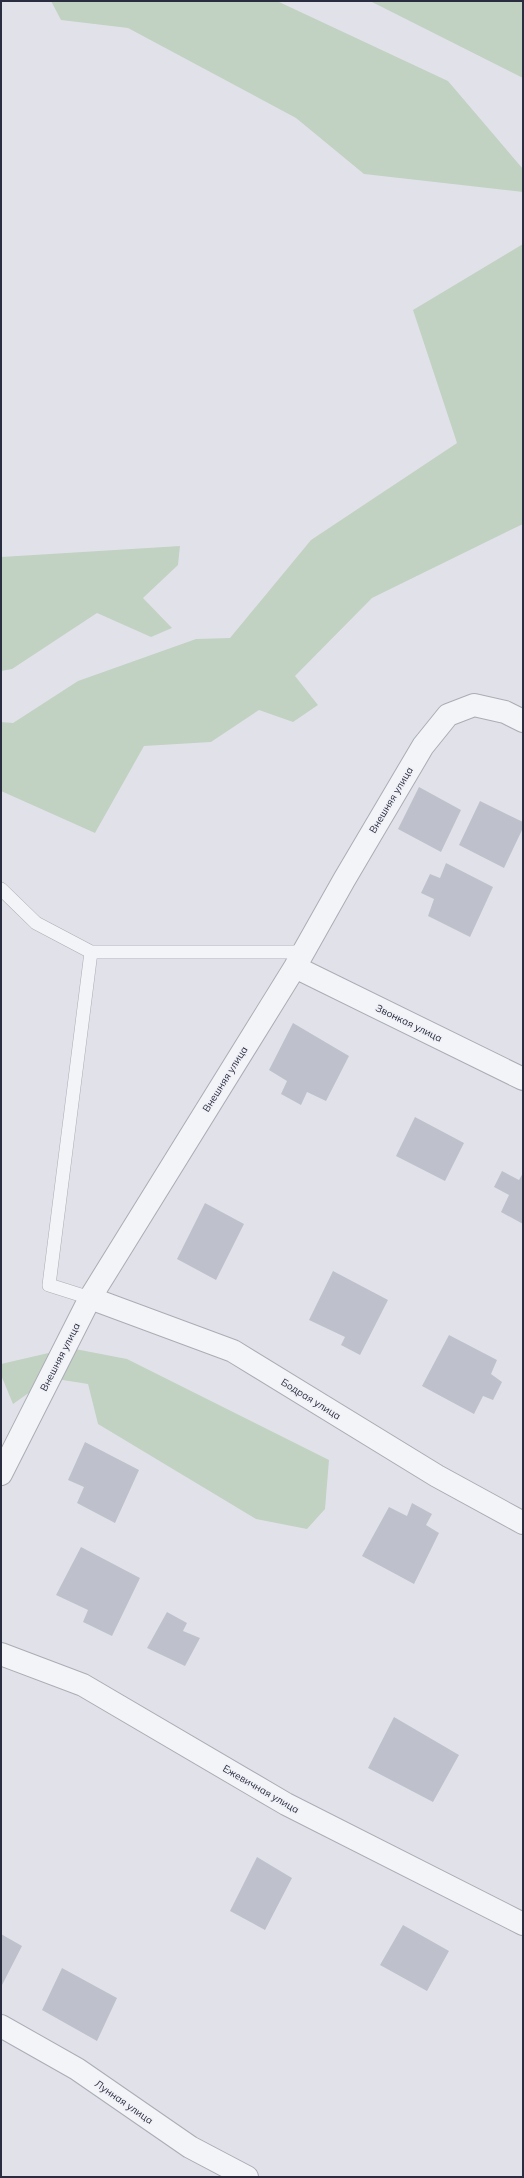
<svg xmlns="http://www.w3.org/2000/svg" width="524" height="2178" font-family="Mulish,sans-serif">
  <style>
    .green { fill: #c2d2c2 }
    .building { fill: #bec0cb }
    .lines { fill: none; stroke-linecap: round; stroke-linejoin: round }
    .lane-casing { stroke: #aaacb6; stroke-width: 14 }
    .street-casing { stroke: #aaacb6; stroke-width: 24 }
    .lane { stroke: #f3f4f7; stroke-width: 13 }
    .street { stroke: #f3f4f7; stroke-width: 22 }
    .labels { text-anchor: middle; dominant-baseline: central; stroke-width: 3; stroke-linejoin: round; paint-order: stroke }
    .street-label { font-size: 10px; fill: #2a2d40; stroke: #f0f1f6 }
  </style>
  <rect width="100%" height="100%" fill="#e1e2e9"/>
  <path class="green" d="M51 1H277L448 81 523 169V192L364 174 296 118 128 28 61 20Z
    M370 1H523V78Z
    M523 244V524L372 598 295 676 318 705 293 722 259 710 211 742 144 746 95 833 1 791V722L13 723 78 681 196 639 230 638 311 540 457 443 413 310Z
    M180 546 178 565 143 598 172 628 151 637 97 613 12 669 1 671V557Z
    M70 1348 127 1359 329 1460 325 1509 307 1529 256 1519 98 1424 88 1384 50 1378 13 1404 1 1375V1364Z"/>
  <path class="building" d="M419 787 461 810 441 852 398 829Z
    M480 801 523 822V828L504 868 459 845Z
    M446 863 493 887 470 937 428 916 434 899 421 893 430 874 440 878Z
    M293 1023 349 1056 326 1101 307 1092 301 1105 281 1094 287 1081 269 1070Z
    M415 1117 464 1143 445 1181 396 1156Z
    M502 1171 519 1180 523 1173V1224L501 1212 509 1195 494 1187Z
    M205 1203 244 1224 216 1280 177 1259Z
    M333 1271 388 1300 360 1355 341 1345 345 1337 309 1320Z
    M449 1335 497 1360 491 1374 502 1382 493 1400 483 1396 474 1414 422 1386Z
    M85 1442 139 1470 115 1523 77 1503 84 1487 68 1480Z
    M412 1503 432 1514 426 1525 439 1533 414 1584 362 1556 389 1507 407 1516Z
    M81 1547 140 1578 112 1636 83 1622 88 1610 56 1595Z
    M167 1612 187 1623 183 1631 200 1638 185 1666 147 1648Z
    M394 1717 459 1755 433 1802 368 1768Z
    M257 1857 292 1878 265 1930 230 1911Z
    M403 1925 449 1951 427 1991 380 1965Z
    M1 1934 22 1946 1 1987Z
    M62 1968 117 1998 97 2041 42 2010Z"/>
  <g class="lines">
    <g class="lane-casing">
      <path id="lane" d="M1 889 36 923 91 952 49 1285 90 1298
        M91 952H303"/>
    </g>
    <g class="street-casing">
      <path id="street" d="M295 967 523 1079
        M90 1298 233 1351 437 1476 523 1523
        M1 1474 90 1298 295 967 344 880 423 746 448 715 474 705 505 712 523 721
        M1 1654 83 1685 286 1804 523 1924
        M1 2026 77 2069 190 2147 247 2177"/>
    </g>
    <use href="#lane" class="lane"/>
    <use href="#street" class="street"/>
  </g>
  <g class="labels">
    <g class="street-label">
      <text transform="translate(391 800) rotate(-59)">Внешняя улица</text>
      <text transform="translate(409 1023) rotate(26)">Звонкая улица</text>
      <text transform="translate(225 1079) rotate(-58)">Внешняя улица</text>
      <text transform="translate(60 1357) rotate(-63)">Внешняя улица</text>
      <text transform="translate(311 1399) rotate(32)">Бодрая улица</text>
      <text transform="translate(261 1789) rotate(30)">Ежевичная улица</text>
      <text transform="translate(124 2102) rotate(35)">Лунная улица</text>
    </g>
  </g>
  <rect width="524" height="2178" fill="none" stroke="#2a2d40" stroke-width="4"/>
</svg>
